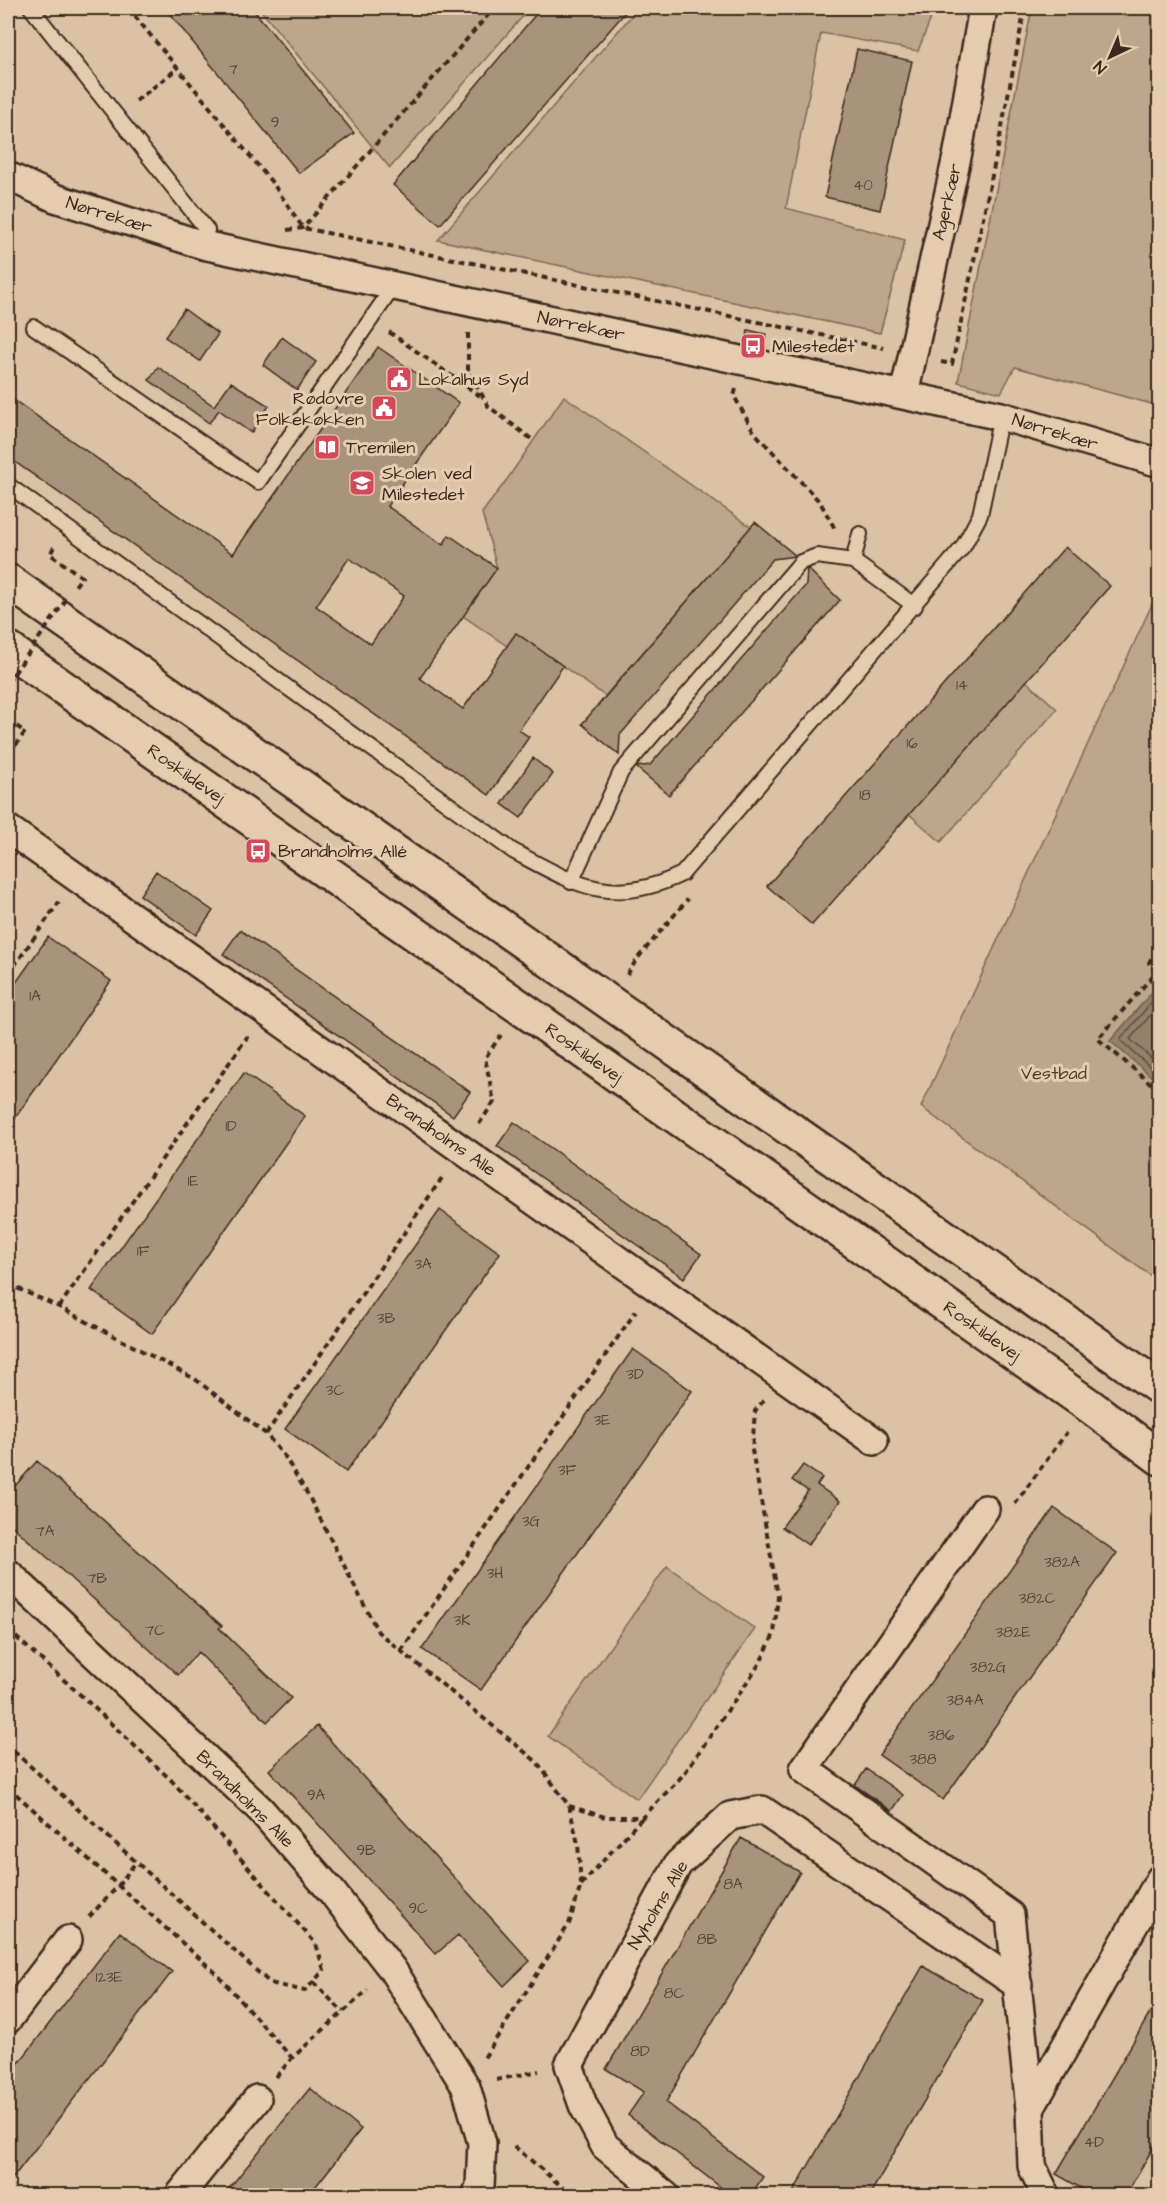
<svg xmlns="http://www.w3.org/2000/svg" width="1167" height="2203" font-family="'Architects Daughter',sans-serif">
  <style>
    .green { fill: #bea68c; stroke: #7c6855; stroke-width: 1.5 }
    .water { fill: #96806a; stroke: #725e4c; stroke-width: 1.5 }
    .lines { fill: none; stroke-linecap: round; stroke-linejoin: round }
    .shore { stroke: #5f4c3c; stroke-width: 1.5 }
    .building { fill: #aa937b; stroke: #3b2a1e; stroke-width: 1.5; fill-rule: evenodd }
    .lane-casing { stroke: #3b2a1e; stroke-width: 18 }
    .street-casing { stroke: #3b2a1e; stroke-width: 32 }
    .secondary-casing { stroke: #3b2a1e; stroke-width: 38 }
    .path { stroke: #3b2a1e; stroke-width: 4; stroke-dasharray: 6 4.5; stroke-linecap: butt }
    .lane { stroke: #e6ccae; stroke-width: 14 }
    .street { stroke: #e6ccae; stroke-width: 27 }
    .secondary { stroke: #e6ccae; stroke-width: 33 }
    .path-bridge { stroke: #3b2a1e; stroke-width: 4; stroke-dasharray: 6 4.5; stroke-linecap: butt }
    .labels { text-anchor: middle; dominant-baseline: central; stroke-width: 6; stroke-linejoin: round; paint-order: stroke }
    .number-label { font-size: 15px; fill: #574435 }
    .street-label { font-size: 18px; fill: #3b2a1e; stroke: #e6ccae }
    .poi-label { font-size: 18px; fill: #3b2a1e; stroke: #e6ccae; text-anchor: start }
    .park-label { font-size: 18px; fill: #4f3d2e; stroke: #e6ccae }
  </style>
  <rect width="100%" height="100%" fill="#dcc2a5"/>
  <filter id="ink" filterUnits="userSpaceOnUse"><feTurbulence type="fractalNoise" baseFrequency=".0167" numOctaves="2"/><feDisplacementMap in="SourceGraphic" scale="12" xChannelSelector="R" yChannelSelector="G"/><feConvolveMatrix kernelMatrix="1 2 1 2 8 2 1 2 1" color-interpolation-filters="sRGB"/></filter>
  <g filter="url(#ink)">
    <path class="green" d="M259 8H530L390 168Z
      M638 8H935L918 51 821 33 786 208 905 240 880 333 438 240Z
      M1032 8H1159V406L1015 367 1001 393 958 382Z
      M564 396 751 527 605 696 516 633 507 646 463 616 497 568 482 513 508 478Z
      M1159 589V1282L921 1107Z
      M1026 681 1057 709 941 842 909 814Z
      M667 1566 755 1629 637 1799 548 1736Z"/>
    <path class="water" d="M1159 984 1160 985 1159 1083 1110 1041Z"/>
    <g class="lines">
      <path class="shore" d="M1160 992 1120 1040 1160 1076
        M1160 1004 1130 1039 1160 1066"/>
    </g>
    <path class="building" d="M165 8H252L354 133 299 173Z
      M541 8H629L440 225 393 185Z
      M857 49 912 61 880 210 825 197Z
      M184 309 218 334 200 361 165 337Z
      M748 330 766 334 765 342 747 338Z
      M282 337 316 362 297 390 263 365Z
      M378 347 459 403 387 506 443 545 449 535 497 568 420 678 463 709 516 633 563 666 519 730 529 737 489 795 8 457V396L233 554ZM349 558 404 596 371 644 316 606Z
      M158 367 214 406 231 382 269 406 251 433 219 410 209 423 149 380Z
      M755 522 796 556 773 559 620 735 619 755 582 724Z
      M1065 547 1110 586 812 925 767 886Z
      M807 568 840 600 669 795 636 767 650 765 806 585Z
      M533 758 553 774 521 818 502 804Z
      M156 871 213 911 196 935 140 895Z
      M240 930 470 1092 453 1116 223 954Z
      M48 937 111 981 8 1128V994Z
      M244 1073 305 1116 152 1334 91 1290Z
      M514 1122 701 1254 684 1278 497 1146Z
      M440 1210 500 1253 346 1472 285 1429Z
      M633 1349 692 1391 481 1690 422 1649Z
      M37 1461 222 1626 219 1628 291 1698 267 1722 198 1652 178 1675 8 1522V1494Z
      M803 1465 822 1478 817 1485 840 1501 808 1545 782 1527 808 1491 792 1480Z
      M1054 1508 1117 1553 943 1800 879 1755Z
      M317 1726 530 1961 504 1986 458 1935 436 1954 269 1770Z
      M866 1769 903 1795 892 1811 855 1785Z
      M741 1838 800 1872 666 2102 763 2177 750 2196H732L628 2115 644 2092 606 2069Z
      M120 1932 172 1972 8 2184V2077Z
      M923 1966 983 2000 869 2196H791Z
      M1160 1996V2136L1125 2196H1095L1056 2174Z
      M310 2088 361 2129 308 2196H223Z"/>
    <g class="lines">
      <g class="lane-casing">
        <path id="lane" d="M31 8 207 230 203 245
          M34 327 258 482 394 286
          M8 485 513 851C577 885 611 908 682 874L963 547 980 515 1001 416
          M853 561 860 534
          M571 882 621 772 801 562 817 556 853 561 915 606"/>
      </g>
      <g class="street-casing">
        <path id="street" d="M8 176 55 198 203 245 1001 416 1160 463
          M904 394 958 152 983 8
          M8 829 874 1441
          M985 1509 804 1769 1010 1915 1030 2109 1032 2166 1046 2196
          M8 1573 260 1809 332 1892 392 1969 466 2087 482 2143 480 2186 476 2196
          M8 2019 68 1940
          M1030 2109 1160 1879
          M179 2196 257 2099
          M666 2196 605 2146 583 2105 569 2065 678 1864 730 1816 762 1810 1018 1985"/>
      </g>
      <g class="secondary-casing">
        <path id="secondary" d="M8 581 1160 1388
          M8 649 1087 1404 1160 1458"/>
      </g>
      <path class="path" d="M128 8 274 185 303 228 884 348
        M136 101 178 68
        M287 230 303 228 494 8
        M389 332 483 398
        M468 333V369L488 406 534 441
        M941 362 952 364 998 147 1025 8
        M736 389 734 396 754 432 820 502 835 529
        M54 547 50 554 82 577 75 586
        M8 720 25 732 8 756
        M1156 972 1149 963 1160 941
        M8 975 59 902
        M627 975 637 959 688 899
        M1160 975 1156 972 1098 1039 1160 1091
        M479 1124 494 1102 485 1058 501 1035
        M8 1284 59 1307 195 1379 266 1434 285 1457 307 1493 378 1632 537 1762 569 1806 578 1844 581 1885 569 1924 484 2058
        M59 1307 248 1036
        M266 1434 444 1175
        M1015 1504 1067 1432
        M8 1630 85 1699 172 1781 316 1944 324 1970 305 1991 270 1983 8 1746
        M401 1651 636 1311
        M8 1787 217 1974 292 2058
        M569 1806 605 1817H643L684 1774 760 1663 774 1634 778 1596 752 1450 755 1411 764 1400
        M581 1885 643 1817
        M89 1917 118 1886 136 1862
        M313 1982 343 2012
        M276 2077 292 2058 368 1990
        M496 2080 539 2071
        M514 2146 573 2196"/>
      <use href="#lane" class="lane"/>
      <use href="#street" class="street"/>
      <use href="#secondary" class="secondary"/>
      <path class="path-bridge" d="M8 682 68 597"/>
    </g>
  </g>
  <defs>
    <g id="bus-square" transform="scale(1.35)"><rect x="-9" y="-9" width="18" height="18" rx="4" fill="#d1495b" stroke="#e6ccae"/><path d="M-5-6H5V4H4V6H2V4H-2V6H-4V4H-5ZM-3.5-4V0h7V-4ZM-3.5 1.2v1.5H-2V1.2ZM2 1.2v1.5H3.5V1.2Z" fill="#fff"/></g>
    <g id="civic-square" transform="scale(1.35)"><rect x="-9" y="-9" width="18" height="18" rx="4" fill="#d1495b" stroke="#e6ccae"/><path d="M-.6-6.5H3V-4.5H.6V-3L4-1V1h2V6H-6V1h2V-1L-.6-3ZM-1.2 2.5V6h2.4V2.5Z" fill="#fff"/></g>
    <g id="library-square" transform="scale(1.35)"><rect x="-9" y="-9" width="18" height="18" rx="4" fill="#d1495b" stroke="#e6ccae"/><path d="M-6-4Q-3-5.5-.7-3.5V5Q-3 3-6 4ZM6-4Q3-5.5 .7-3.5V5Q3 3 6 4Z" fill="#fff"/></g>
    <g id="school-square" transform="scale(1.35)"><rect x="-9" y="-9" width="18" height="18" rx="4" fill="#d1495b" stroke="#e6ccae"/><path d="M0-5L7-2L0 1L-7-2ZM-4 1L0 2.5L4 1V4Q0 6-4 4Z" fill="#fff"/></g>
  </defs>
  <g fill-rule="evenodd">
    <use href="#bus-square" x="753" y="346"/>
    <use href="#civic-square" x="399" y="379"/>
    <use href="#civic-square" x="384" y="408"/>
    <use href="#library-square" x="327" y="447"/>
    <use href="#school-square" x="362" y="483"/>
    <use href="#bus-square" x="258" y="851"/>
  </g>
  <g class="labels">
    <g class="number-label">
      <text x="233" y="69">7</text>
      <text x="275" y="122">9</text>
      <text x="863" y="185">40</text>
      <text x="962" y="685">14</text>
      <text x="912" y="743">16</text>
      <text x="865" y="795">18</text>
      <text x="35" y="996">1A</text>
      <text x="231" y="1126">1D</text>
      <text x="193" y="1181">1E</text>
      <text x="143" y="1251">1F</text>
      <text x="423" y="1264">3A</text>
      <text x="386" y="1318">3B</text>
      <text x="635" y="1374">3D</text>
      <text x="335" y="1390">3C</text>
      <text x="602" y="1420">3E</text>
      <text x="567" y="1470">3F</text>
      <text x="531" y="1521">3G</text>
      <text x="45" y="1531">7A</text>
      <text x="1062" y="1562">382A</text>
      <text x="495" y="1573">3H</text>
      <text x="97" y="1578">7B</text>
      <text x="1037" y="1598">382C</text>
      <text x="462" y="1620">3K</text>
      <text x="155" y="1630">7C</text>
      <text x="1013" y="1632">382E</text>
      <text x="988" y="1667">382G</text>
      <text x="965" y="1700">384A</text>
      <text x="941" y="1735">386</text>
      <text x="923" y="1759">388</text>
      <text x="316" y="1795">9A</text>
      <text x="366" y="1850">9B</text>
      <text x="733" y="1884">8A</text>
      <text x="418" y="1908">9C</text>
      <text x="707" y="1939">8B</text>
      <text x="109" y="1977">123E</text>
      <text x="674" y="1993">8C</text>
      <text x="640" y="2051">8D</text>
      <text x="1094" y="2142">4D</text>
    </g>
    <g class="street-label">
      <text transform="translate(947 202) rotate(-77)">Agerkær</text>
      <text transform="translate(109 215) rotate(17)">Nørrekær</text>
      <text transform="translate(581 326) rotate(12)">Nørrekær</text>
      <text transform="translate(1055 432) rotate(17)">Nørrekær</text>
      <text transform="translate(186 774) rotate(35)">Roskildevej</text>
      <text transform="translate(584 1053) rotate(35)">Roskildevej</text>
      <text transform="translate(441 1135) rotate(35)">Brandholms Alle</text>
      <text transform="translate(982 1331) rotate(35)">Roskildevej</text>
      <text transform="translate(245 1799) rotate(45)">Brandholms Alle</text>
      <text transform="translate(658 1905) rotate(-59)">Nyholms Alle</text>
    </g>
    <g class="poi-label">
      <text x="772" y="346">Milestedet</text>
      <text x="418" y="379">Lokalhus Syd</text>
      <text x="364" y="398" text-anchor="end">Rødovre<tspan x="364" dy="21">Folkekøkken</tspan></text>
      <text x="346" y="447">Tremilen</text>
      <text x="382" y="473">Skolen ved<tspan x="382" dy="21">Milestedet</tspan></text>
      <text x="278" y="851">Brandholms Allé</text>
    </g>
    <g class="park-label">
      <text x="1054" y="1073">Vestbad</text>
    </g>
  </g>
  <rect width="1167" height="2203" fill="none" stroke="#e6ccae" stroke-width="30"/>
  <rect x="15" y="15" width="1137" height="2173" fill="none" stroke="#3b2a1e" stroke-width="2" filter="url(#ink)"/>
  <g transform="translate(1110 57) rotate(224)" stroke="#e6ccae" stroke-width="4.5" paint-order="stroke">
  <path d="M0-4.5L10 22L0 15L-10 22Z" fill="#3b2a1e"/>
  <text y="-9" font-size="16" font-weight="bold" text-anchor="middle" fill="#3b2a1e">N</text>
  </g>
</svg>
